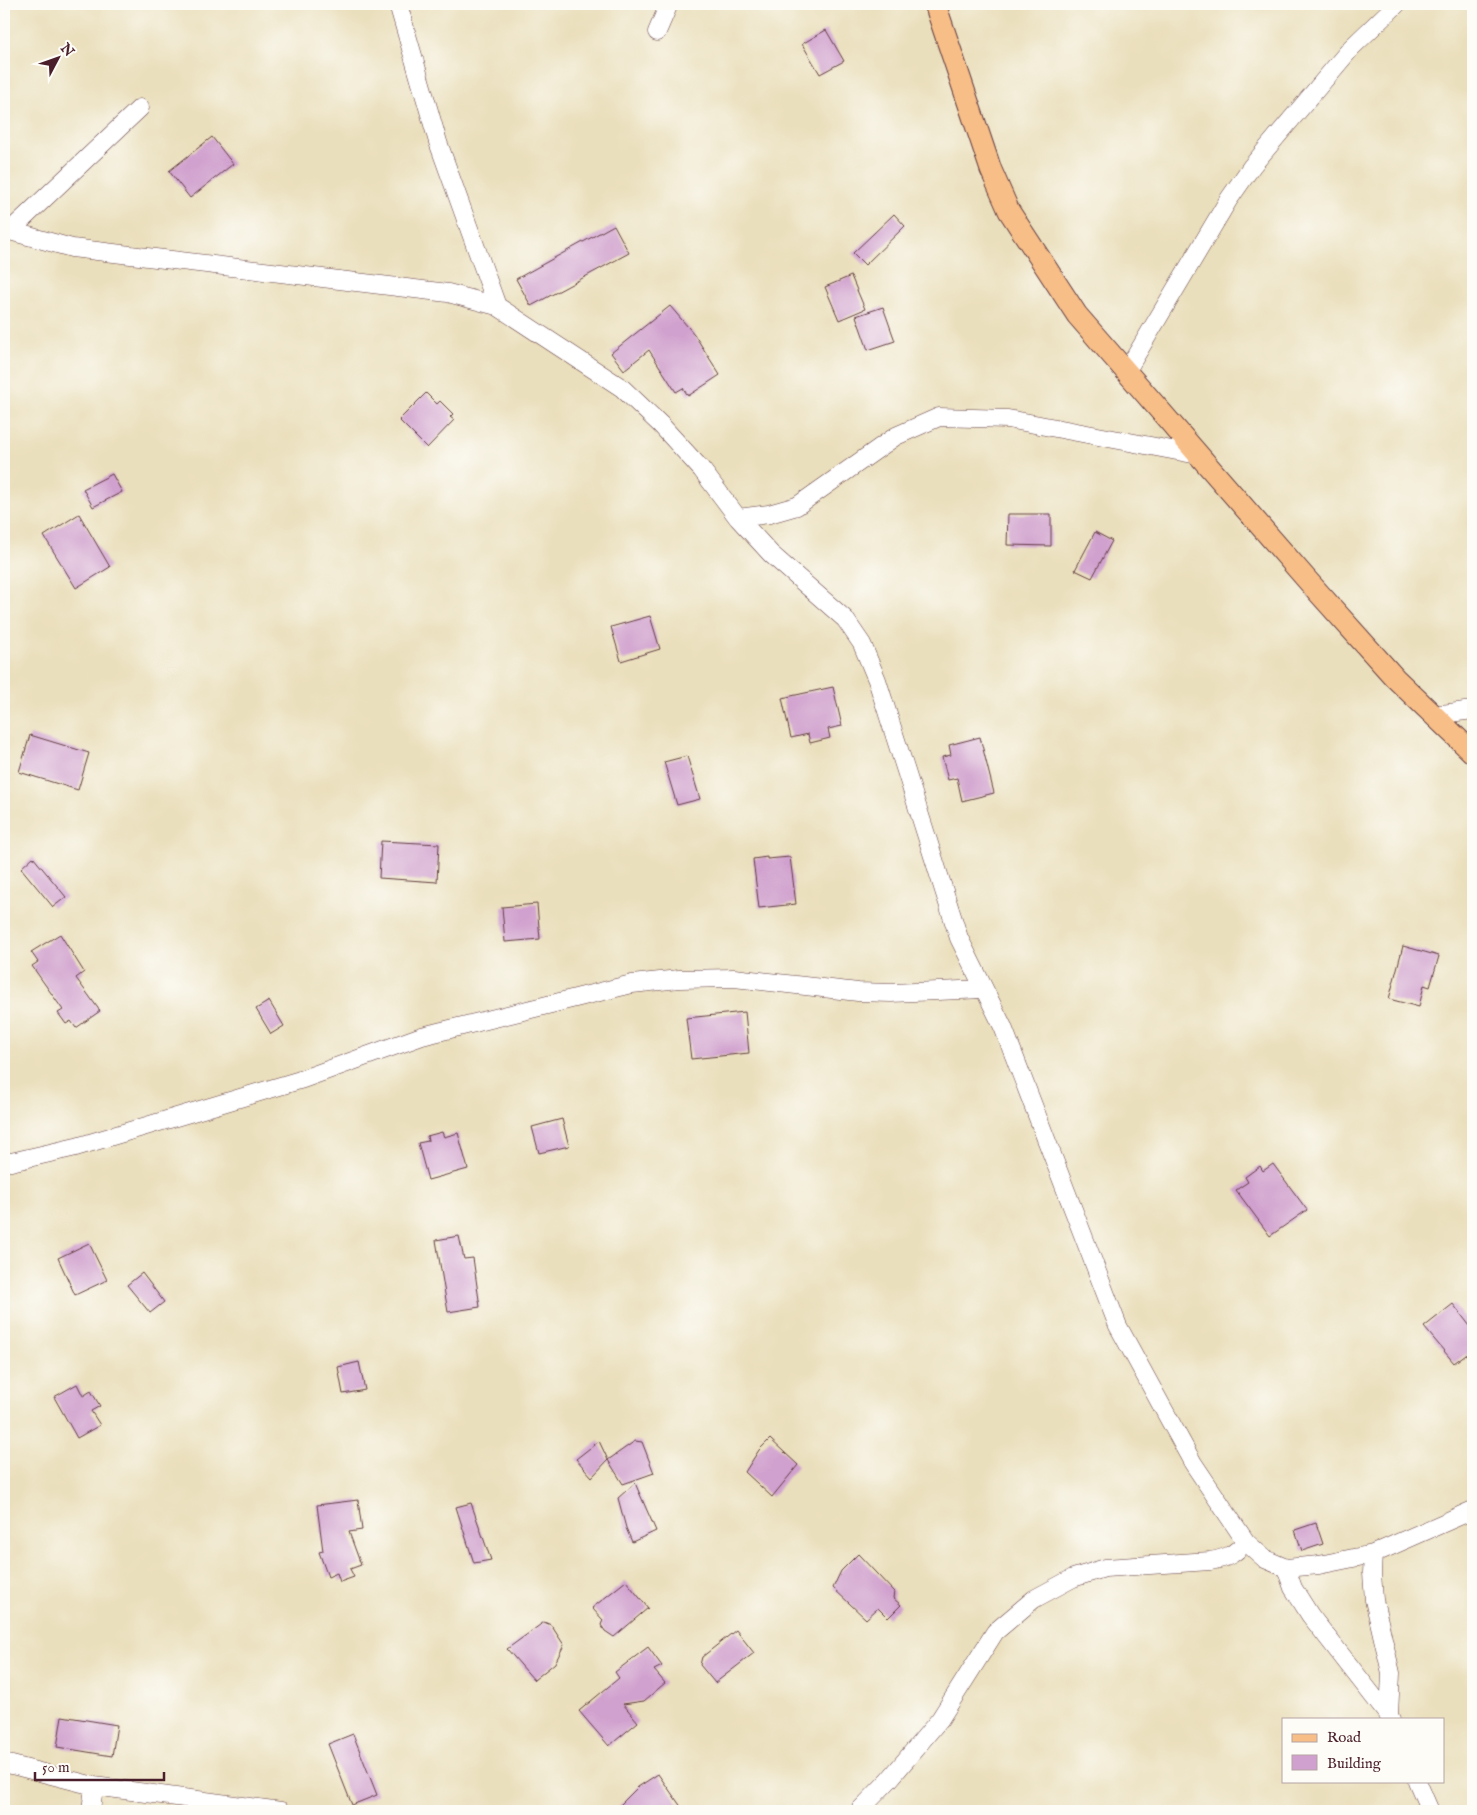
<svg xmlns="http://www.w3.org/2000/svg" width="1477" height="1815" font-family="'IM FELL English',serif">
  <style>
    .building { fill: #d0a0ce }
    .lines { fill: none; stroke-linecap: round; stroke-linejoin: round }
    .minor-casing { stroke: #623c41; stroke-width: 19 }
    .major-casing { stroke: #623c41; stroke-width: 23 }
    .minor { stroke: #fff; stroke-width: 18 }
    .major { stroke: #f7be87; stroke-width: 21 }
  </style>
  <rect width="100%" height="100%" fill="#fdfcf7"/>
  <filter id="ink" filterUnits="userSpaceOnUse"><feTurbulence type="fractalNoise" baseFrequency=".02" numOctaves="2"/><feDisplacementMap in="SourceGraphic" scale="10" xChannelSelector="R" yChannelSelector="G"/><feConvolveMatrix kernelMatrix="1 2 1 2 8 2 1 2 1" color-interpolation-filters="sRGB"/></filter>
  <filter id="wash" filterUnits="userSpaceOnUse"><feTurbulence type="fractalNoise" baseFrequency=".0096" numOctaves="4" result="noise"/><feDisplacementMap in="SourceGraphic" scale="20" xChannelSelector="R" yChannelSelector="G"/><feGaussianBlur stdDeviation="1.12" result="paint"/><feColorMatrix in="noise" values="0 0 0 0 0 0 0 0 0 0 0 0 0 0 0 0 0 1.4 0 .05"/><feComposite in="paint" operator="in"/></filter>
  <g filter="url(#wash)">
    <rect width="100%" height="100%" fill="#eadfbc"/>
    <g id="blocks">
      <path class="building" d="M826 30 844 61 820 74 802 44Z
        M212 137 233 164 190 198 169 171Z
        M894 214 905 226 865 265 853 253Z
        M614 225 629 253 531 306 516 279Z
        M851 276 865 309 839 320 825 287Z
        M670 306 694 334 720 375 688 396 683 388 676 392 649 350 624 370 611 353Z
        M883 307 895 341 868 350 856 316Z
        M426 393 437 404 440 401 453 414 450 417 454 420 427 448 399 420Z
        M112 474 122 492 93 507 83 489Z
        M79 514 110 567 76 588 44 536Z
        M1008 514H1051V546L1007 545Z
        M1095 532 1112 541 1092 578 1075 570Z
        M650 616 660 649 621 661 611 627Z
        M833 687 842 726 828 729 830 738 810 743 808 734 791 738 782 698Z
        M30 735 89 753 78 790 19 772Z
        M980 737 994 793 962 801 957 778 948 780 942 757 951 755 949 745Z
        M687 756 700 799 677 805 664 762Z
        M381 841 439 844 437 882 379 878Z
        M33 857 66 897 53 907 21 868Z
        M767 857V859L790 857 796 904 759 908 753 859Z
        M537 904 540 939 505 942 502 907Z
        M60 934 84 972 76 978 100 1011 76 1028 71 1021 66 1024 58 1013 63 1010 32 966 38 962 31 952Z
        M1403 946 1439 956 1430 987 1424 985 1419 1007 1389 999Z
        M269 1001 284 1026 271 1034 256 1009Z
        M745 1012 749 1053 691 1059 686 1018Z
        M562 1119 569 1146 539 1153 532 1127Z
        M442 1132 444 1137 458 1133 468 1169 428 1180 418 1143 428 1141 427 1136Z
        M1273 1164 1307 1210 1270 1236 1236 1190 1248 1182 1245 1177 1260 1166 1263 1171Z
        M459 1236 464 1259 473 1258 480 1307 448 1312 436 1240Z
        M89 1243 107 1280 75 1295 58 1258Z
        M142 1273 164 1302 150 1313 127 1285Z
        M1453 1304 1473 1330V1364L1466 1354 1454 1363 1424 1327Z
        M359 1362 365 1390 343 1394 338 1367Z
        M77 1384 83 1396 91 1391 100 1406 91 1411 100 1425 77 1438 54 1397Z
        M770 1439 798 1465 772 1497 745 1472 759 1450Z
        M599 1441 608 1460 592 1477 576 1459Z
        M635 1441 642 1442 654 1473 623 1484 608 1460Z
        M635 1483 656 1531 632 1542 626 1528 618 1498Z
        M358 1500 362 1530 349 1532 361 1565 350 1569 354 1577 340 1582 337 1573 328 1577 319 1552 323 1551 317 1505Z
        M471 1503 491 1560 474 1563 456 1507Z
        M1316 1523 1323 1544 1302 1551 1295 1530Z
        M858 1554 894 1592 893 1598 901 1605 888 1618 878 1608 866 1619 833 1588 841 1571Z
        M626 1581 648 1608 614 1637 605 1631 601 1625 603 1620 592 1608Z
        M544 1622 551 1625 564 1645 555 1663 534 1680 507 1649Z
        M736 1630 754 1653 715 1683 700 1665 702 1657Z
        M648 1647 662 1666 654 1670 665 1683 644 1701 623 1704 638 1722 609 1746 579 1711 619 1678 615 1672Z
        M62 1716 117 1725 112 1756 57 1747Z
        M353 1734 377 1795 352 1805 328 1744Z
        M658 1774 684 1811H614L638 1787Z"/>
    </g>
  </g>
  <g filter="url(#ink)">
    <use href="#blocks" fill-opacity="0" stroke="#623c41" stroke-width="1"/>
    <g class="lines">
      <g class="minor-casing">
        <path id="minor" d="M398 4 438 142 497 306
          M657 32 669 4
          M4 228 10 231 72 248 448 293 497 306 622 388 661 425 702 470 738 518 771 554 845 619 862 644 877 680 959 938 1003 1027 1118 1326 1193 1463 1246 1542 1265 1559 1286 1568 1319 1565 1373 1554 1473 1510
          M10 231 140 108
          M1126 372 1229 199 1252 166 1352 47 1397 4
          M738 518 769 514 797 506 896 436 939 417 1008 419 1198 455
          M1434 715 1473 710
          M4 1161 11 1162 76 1147 300 1080 422 1036 632 984 679 979 734 978 858 992 891 993 984 989
          M1373 1554 1372 1573 1374 1600 1391 1673 1389 1715
          M1286 1568 1293 1588 1310 1615 1391 1719
          M4 1763 94 1786 281 1811
          M1417 1781 1430 1811
          M91 1811 94 1786
          M859 1811 889 1780 940 1719 995 1632 1034 1599 1073 1578 1105 1568 1210 1561C1228 1558 1233 1555 1246 1542"/>
      </g>
      <g class="major-casing">
        <path id="major" d="M935 4 991 170 1009 211 1077 315 1309 582 1395 678 1473 753"/>
      </g>
      <use href="#minor" class="minor"/>
      <use href="#major" class="major"/>
    </g>
  </g>
  <rect width="1477" height="1815" fill="none" stroke="#fdfcf7" stroke-width="20"/>
  <rect x="1282" y="1718" width="162" height="65" fill="#fdfcf7" stroke="#b5a4a5"/>
  <rect x="1292" y="1734" width="25" height="8" fill="#f7be87" stroke="#b5a4a5"/>
  <text x="1327" y="1742" font-size="15" fill="#4a1f2b">Road</text>
  <rect x="1292" y="1755" width="25" height="15" fill="#d0a0ce" stroke="#b5a4a5"/>
  <text x="1327" y="1768" font-size="15" fill="#4a1f2b">Building</text>
  <g transform="translate(58 58) rotate(49)" stroke="#fdfcf7" stroke-width="4" paint-order="stroke">
  <path d="M0-4L9 19L0 12L-9 19Z" fill="#4a1f2b"/>
  <text y="-8" font-size="14" font-weight="bold" text-anchor="middle" fill="#4a1f2b">N</text>
  </g>
  <path d="M35 1772v8h129v-8" fill="none" stroke="#4a1f2b" stroke-width="2.5"/>
  <text x="42" y="1772" font-size="15" fill="#4a1f2b" stroke="#fdfcf7" stroke-width="4" paint-order="stroke">50 m</text>
</svg>
